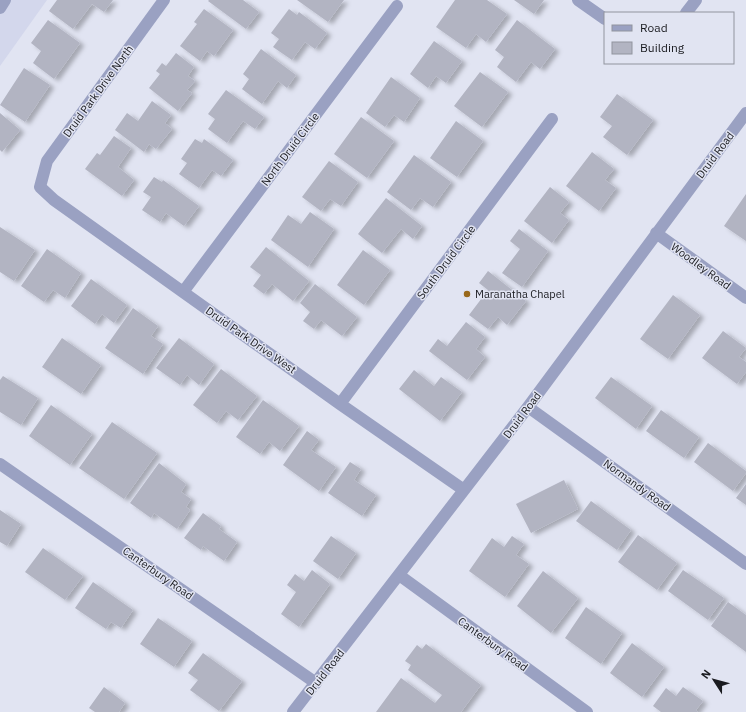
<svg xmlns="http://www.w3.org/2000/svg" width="746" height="712" font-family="'IBM Plex Sans',sans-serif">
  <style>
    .built { fill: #d3d7ec }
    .building { fill: #b2b4c2; filter: url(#shadow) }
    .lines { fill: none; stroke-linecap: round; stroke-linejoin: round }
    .minor { stroke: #9aa1c2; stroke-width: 12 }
    .poi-dot { fill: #99681b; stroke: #e1e4f2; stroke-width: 1.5 }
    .labels { text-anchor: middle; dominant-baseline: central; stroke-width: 3; stroke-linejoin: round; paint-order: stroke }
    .street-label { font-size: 11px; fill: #1a1b20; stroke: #e1e4f2 }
    .poi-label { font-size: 11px; fill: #1a1b20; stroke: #e1e4f2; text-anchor: start }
  </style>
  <defs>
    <filter id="shadow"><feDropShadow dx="4.5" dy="2.5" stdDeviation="2" flood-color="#0004"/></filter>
  </defs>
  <rect width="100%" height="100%" fill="#e1e4f2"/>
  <path class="built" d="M0 0H47L0 66Z"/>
  <path class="building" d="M57 0H113L104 12 92 4 73 29 49 11Z
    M209 0H243L259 12 246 29 208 1Z
    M297 0H344L328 22Z
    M455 0H487L507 14 486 42 476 34 466 48 436 27Z
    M514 0H544L534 14Z
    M204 9 233 30 214 56 207 51 200 61 180 46 197 24 194 22Z
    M289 9 297 15 299 12 327 33 315 49 305 42 292 60 273 47 279 39 271 33Z
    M48 20 80 43 54 79 33 63 41 51 31 43Z
    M517 20 555 49 540 69 531 62 516 82 497 67 504 57 495 50Z
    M434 41 462 61 446 83 436 76 428 88 410 74Z
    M261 49 296 75 287 88 278 81 262 104 242 89 249 79 243 74Z
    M176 53 194 67 188 76 195 81 187 90 192 93 178 111 149 88 160 74 156 71 162 63 166 66Z
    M24 68 50 85 25 122 0 105Z
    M480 72 508 92 482 127 454 106Z
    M391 77 420 98 404 122 394 115 385 127 366 113Z
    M226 90 264 117 255 129 243 121 227 143 208 129 215 119 208 114Z
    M617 94 653 120 627 155 603 137 612 126 600 117Z
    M152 101 171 115 165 123 172 129 156 149 149 144 144 152 115 130 127 113 138 121Z
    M0 113 20 130 2 152 0 150Z
    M361 117 394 141 367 178 334 154Z
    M456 121 483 141 457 177 430 158Z
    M114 136 131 148 118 167 134 180 122 196 85 169 97 153 100 155Z
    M195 139 202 143 204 139 233 160 221 176 212 170 199 188 179 174 187 163 181 159Z
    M592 152 614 169 605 180 616 188 599 211 566 186Z
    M414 155 451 182 433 207 420 198 411 210 387 192Z
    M329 161 358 182 341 206 330 199 321 211 302 197Z
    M154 177 162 182 163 180 199 206 184 226 166 213 160 222 142 210 151 197 143 192Z
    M550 187 569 202 560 213 569 220 552 243 524 221Z
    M746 194V241L724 226Z
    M386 198 422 226 413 239 401 229 382 253 358 234Z
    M310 212 334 229 308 267 271 240 288 215 301 224Z
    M0 227 35 250 14 281 0 272Z
    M519 229 548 251 522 287 502 273 520 249 510 241Z
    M266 247 309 281 293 301 272 284 264 294 253 286 261 275 250 267Z
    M47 249 81 273 65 298 53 290 44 302 21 286Z
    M363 250 390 270 364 305 337 285Z
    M488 271 526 301 507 325 498 317 488 329 469 315 488 290 479 283Z
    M91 279 127 305 114 323 102 314 95 324 71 306Z
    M315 284 357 317 342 336 321 320 314 329 303 321 310 312 300 303Z
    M673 295 700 315 668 359 640 339Z
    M133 308 158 326 151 336 163 344 143 374 105 348Z
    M466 322 485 337 476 349 485 357 467 380 429 351 438 339 447 346Z
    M723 331 746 348 739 357 746 362V372L737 384 702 358Z
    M62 338 101 365 81 394 42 367Z
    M179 338 214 364 199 385 187 375 180 385 156 368Z
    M221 369 257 396 238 420 226 411 217 423 193 405Z
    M414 370 434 386 441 377 462 392 440 421 399 389Z
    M3 376 38 398 21 425 0 412V380Z
    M611 377 652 406 636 429 595 398Z
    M263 400 299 426 280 451 269 442 260 454 236 437Z
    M51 405 92 434 70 465 29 436Z
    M661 410 699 437 684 458 646 431Z
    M112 422 157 453 124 499 79 468Z
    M307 431 319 440 311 450 336 467 319 491 283 465Z
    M708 443 746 471V473L733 491 694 462Z
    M350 462 361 469 354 480 376 495 362 516 328 493Z
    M159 463 186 484 181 492 191 499 186 507 190 510 177 529 154 513 151 518 130 503Z
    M564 480 578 509 531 533 516 504Z
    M746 484V505L736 498Z
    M591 501 631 530 617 550 576 521Z
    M0 510 21 524 7 546 0 542Z
    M203 513 221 526 219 529 237 542 224 561 203 546 201 550 184 538Z
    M638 535 677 563 657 590 618 562Z
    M331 536 356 553 338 579 313 561Z
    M512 536 524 544 516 555 529 564 505 597 469 571 492 538 504 547Z
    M43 548 83 576 65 600 25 572Z
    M312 570 330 584 299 627 281 614 296 592 287 585 295 574 304 581Z
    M683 570 724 598 708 620 668 591Z
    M543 571 578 598 551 633 517 606Z
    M93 582 133 610 121 628 111 622 106 629 75 608Z
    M728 602 746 615V652L711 626Z
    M586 607 622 633 601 664 565 638Z
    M158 618 192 641 174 667 140 644Z
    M632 643 664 667 642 697 610 673Z
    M426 644 481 685 461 712H376L401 678 435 703 442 695 408 670 411 665 405 661 417 645 422 649Z
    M203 653 242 681 219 711 190 690 198 680 188 673Z
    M104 687 125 703 119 712H95L89 708Z
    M683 687 703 701 696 710 698 712H661L653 706 666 688 676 696Z"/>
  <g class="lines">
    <path class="minor" d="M164 0 47 161 40 187 54 200 340 404 464 490
      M578 0 605 19
      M0 8 5 0
      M686 13 696 0
      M656 233 746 298
      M183 292 397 6
      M340 404 552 119
      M528 407 746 564
      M0 464 316 683
      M399 575 587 712
      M293 712 528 407 746 113"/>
  </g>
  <circle class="poi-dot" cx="467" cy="294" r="4"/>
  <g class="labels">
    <g class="street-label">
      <text transform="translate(98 91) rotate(-54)">Druid Park Drive North</text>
      <text transform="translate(290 149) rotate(-53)">North Druid Circle</text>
      <text transform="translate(715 155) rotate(-53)">Druid Road</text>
      <text transform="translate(446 262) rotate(-53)">South Druid Circle</text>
      <text transform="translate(701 266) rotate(36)">Woodley Road</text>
      <text transform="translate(251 340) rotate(35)">Druid Park Drive West</text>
      <text transform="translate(522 415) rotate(-53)">Druid Road</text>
      <text transform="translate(637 485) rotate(36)">Normandy Road</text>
      <text transform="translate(158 573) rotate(35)">Canterbury Road</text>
      <text transform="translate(493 644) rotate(36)">Canterbury Road</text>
      <text transform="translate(325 672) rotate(-52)">Druid Road</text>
    </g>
    <g class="poi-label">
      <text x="475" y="294">Maranatha Chapel</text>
    </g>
  </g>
  <rect x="604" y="12" width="130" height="52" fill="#e1e4f2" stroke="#91949e"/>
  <rect x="612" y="25" width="20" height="6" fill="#9aa1c2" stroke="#91949e"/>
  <text x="640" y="32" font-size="12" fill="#1a1b20">Road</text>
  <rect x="612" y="42" width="20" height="12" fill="#b2b4c2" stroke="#91949e"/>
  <text x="640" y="52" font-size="12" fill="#1a1b20">Building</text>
  <g transform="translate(714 680) rotate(306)" stroke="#e1e4f2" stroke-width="3" paint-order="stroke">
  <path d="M0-3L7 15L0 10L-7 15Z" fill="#1a1b20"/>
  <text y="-6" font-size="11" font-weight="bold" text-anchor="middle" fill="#1a1b20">N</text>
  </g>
</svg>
